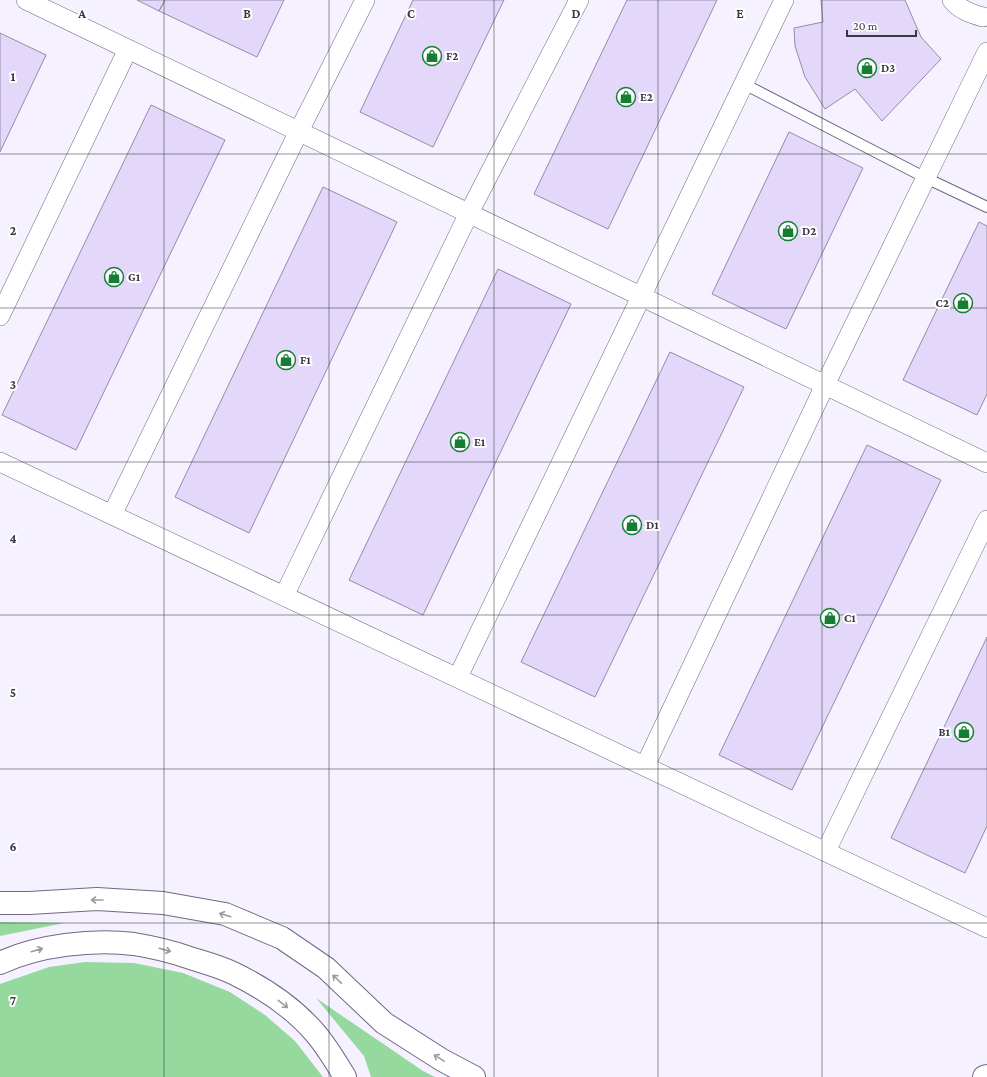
<svg xmlns="http://www.w3.org/2000/svg" width="987" height="1077" font-family="'Crimson Pro',serif">
  <style>
    .green { fill: #96d99f }
    .building { fill: #e3d8fa; stroke: #958ba9 }
    .lines { fill: none; stroke-linecap: round; stroke-linejoin: round }
    .lane-casing { stroke: #726885; stroke-width: 12 }
    .street-casing { stroke: #726885; stroke-width: 20 }
    .highway-casing { stroke: #726885; stroke-width: 24 }
    .lane { stroke: #fff; stroke-width: 10 }
    .street { stroke: #fff; stroke-width: 19 }
    .highway { stroke: #fff; stroke-width: 22 }
    .oneway { stroke: #9c9aa0 }
    .grid { fill: none; stroke: #3a3642; stroke-width: 1; stroke-opacity: 0.55 }
    .labels { text-anchor: middle; dominant-baseline: central; stroke-width: 4; stroke-linejoin: round; paint-order: stroke }
    .poi-label { font-size: 12px; font-weight: bold; fill: #3a3642; stroke: #fff; text-anchor: start }
    .grid-label { font-size: 13px; text-anchor: middle; font-weight: bold; fill: #3a3642; stroke: #fff; stroke-width: 4; stroke-linejoin: round; paint-order: stroke }
  </style>
  <rect width="100%" height="100%" fill="#f5f1fe"/>
  <path class="green" d="M0 922 64 923 0 936Z
    M85 962 134 963 183 973 230 992 265 1015 295 1041 323 1077H0V984L49 967Z
    M316 998 423 1071 435 1077H371L364 1056Z"/>
  <path class="building" d="M137 0H165L159 11Z
    M165 0H284L257 57 159 11Z
    M413 0H504L433 147 360 112Z
    M627 0H717L608 229 534 194Z
    M821 0H905L921 37 941 59 882 121 855 89 825 109 805 77 795 46 794 28 823 22Z
    M0 33 46 55 0 152Z
    M151 105 225 140 76 450 2 415Z
    M789 132 863 168 786 329 712 294Z
    M323 187 397 222 249 533 175 497Z
    M979 222 987 226V394L977 415 903 380Z
    M498 269 571 304 423 615 349 580Z
    M670 352 744 387 595 697 521 662Z
    M867 445 941 480 792 790 719 755Z
    M987 637V826L965 873 891 838Z"/>
  <g class="lines">
    <g class="lane-casing">
      <path id="lane" d="M744 84 926 178 987 207"/>
    </g>
    <g class="street-casing">
      <path id="street" d="M26 0 987 463
        M952 0C960 10 971 14 983 17
        M0 316 128 49
        M0 462 987 928
        M112 515 299 131 365 0
        M284 596 469 213 579 0
        M458 677 784 0
        M645 766 825 385 987 52
        M826 851 987 520"/>
    </g>
    <g class="highway-casing">
      <path id="highway" d="M0 903H29L97 899 163 903 225 914 282 938 326 968 384 1023 442 1060 474 1077
        M0 963C38 945 93 939 134 944 152 947 170 951 187 957 202 962 219 966 233 973 264 988 294 1008 316 1034 327 1047 336 1062 345 1077
        M984 1077 987 1076"/>
    </g>
    <use href="#lane" class="lane"/>
    <use href="#street" class="street"/>
    <use href="#highway" class="highway"/>
  </g>
  <defs><path id="oneway-shaft" d="M-6 0H5M1.5-3L5.5 0L1.5 3" fill="none" stroke-width="1.6" stroke-linecap="round" stroke-linejoin="round"/></defs>
  <g class="oneway">
    <use href="#oneway-shaft" transform="translate(97 900) rotate(180)"/>
    <use href="#oneway-shaft" transform="translate(225 915) rotate(-163)"/>
    <use href="#oneway-shaft" transform="translate(37 950) rotate(-16)"/>
    <use href="#oneway-shaft" transform="translate(165 950) rotate(16)"/>
    <use href="#oneway-shaft" transform="translate(337 979) rotate(-136)"/>
    <use href="#oneway-shaft" transform="translate(283 1004) rotate(38)"/>
    <use href="#oneway-shaft" transform="translate(439 1058) rotate(-149)"/>
  </g>
  <path class="grid" d="M164 0V1077M329 0V1077M494 0V1077M658 0V1077M822 0V1077M0 154H987M0 308H987M0 462H987M0 615H987M0 769H987M0 923H987"/>
  <defs>
    <g id="shop-ring" transform="scale(1)"><circle r="9.5" fill="#fff" stroke="#147f34" stroke-width="1.5"/><path d="M-5-2.5h2.3a2.7 3.5 0 0 1 5.4 0H5L5.5 6h-11ZM-1.5-2.5h3a1.5 2.3 0 0 0-3 0Z" fill="#147f34"/></g>
  </defs>
  <g fill-rule="evenodd">
    <use href="#shop-ring" x="432" y="56"/>
    <use href="#shop-ring" x="867" y="68"/>
    <use href="#shop-ring" x="626" y="97"/>
    <use href="#shop-ring" x="788" y="231"/>
    <use href="#shop-ring" x="114" y="277"/>
    <use href="#shop-ring" x="963" y="303"/>
    <use href="#shop-ring" x="286" y="360"/>
    <use href="#shop-ring" x="460" y="442"/>
    <use href="#shop-ring" x="632" y="525"/>
    <use href="#shop-ring" x="830" y="618"/>
    <use href="#shop-ring" x="964" y="732"/>
  </g>
  <g class="labels">
    <g class="poi-label">
      <text x="446" y="56">F2</text>
      <text x="881" y="68">D3</text>
      <text x="640" y="97">E2</text>
      <text x="802" y="231">D2</text>
      <text x="128" y="277">G1</text>
      <text x="949" y="303" text-anchor="end">C2</text>
      <text x="300" y="360">F1</text>
      <text x="474" y="442">E1</text>
      <text x="646" y="525">D1</text>
      <text x="844" y="618">C1</text>
      <text x="950" y="732" text-anchor="end">B1</text>
    </g>
  </g>
  <g class="grid-label">
    <text x="82" y="18">A</text>
    <text x="247" y="18">B</text>
    <text x="411" y="18">C</text>
    <text x="576" y="18">D</text>
    <text x="740" y="18">E</text>
    <text x="13" y="81">1</text>
    <text x="13" y="235">2</text>
    <text x="13" y="389">3</text>
    <text x="13" y="543">4</text>
    <text x="13" y="697">5</text>
    <text x="13" y="851">6</text>
    <text x="13" y="1005">7</text>
  </g>
  <path d="M847 30v6h69v-6" fill="none" stroke="#3a3642" stroke-width="2"/>
  <text x="853" y="30" font-size="12" fill="#3a3642" stroke="#ffffff" stroke-width="3" paint-order="stroke">20 m</text>
</svg>
